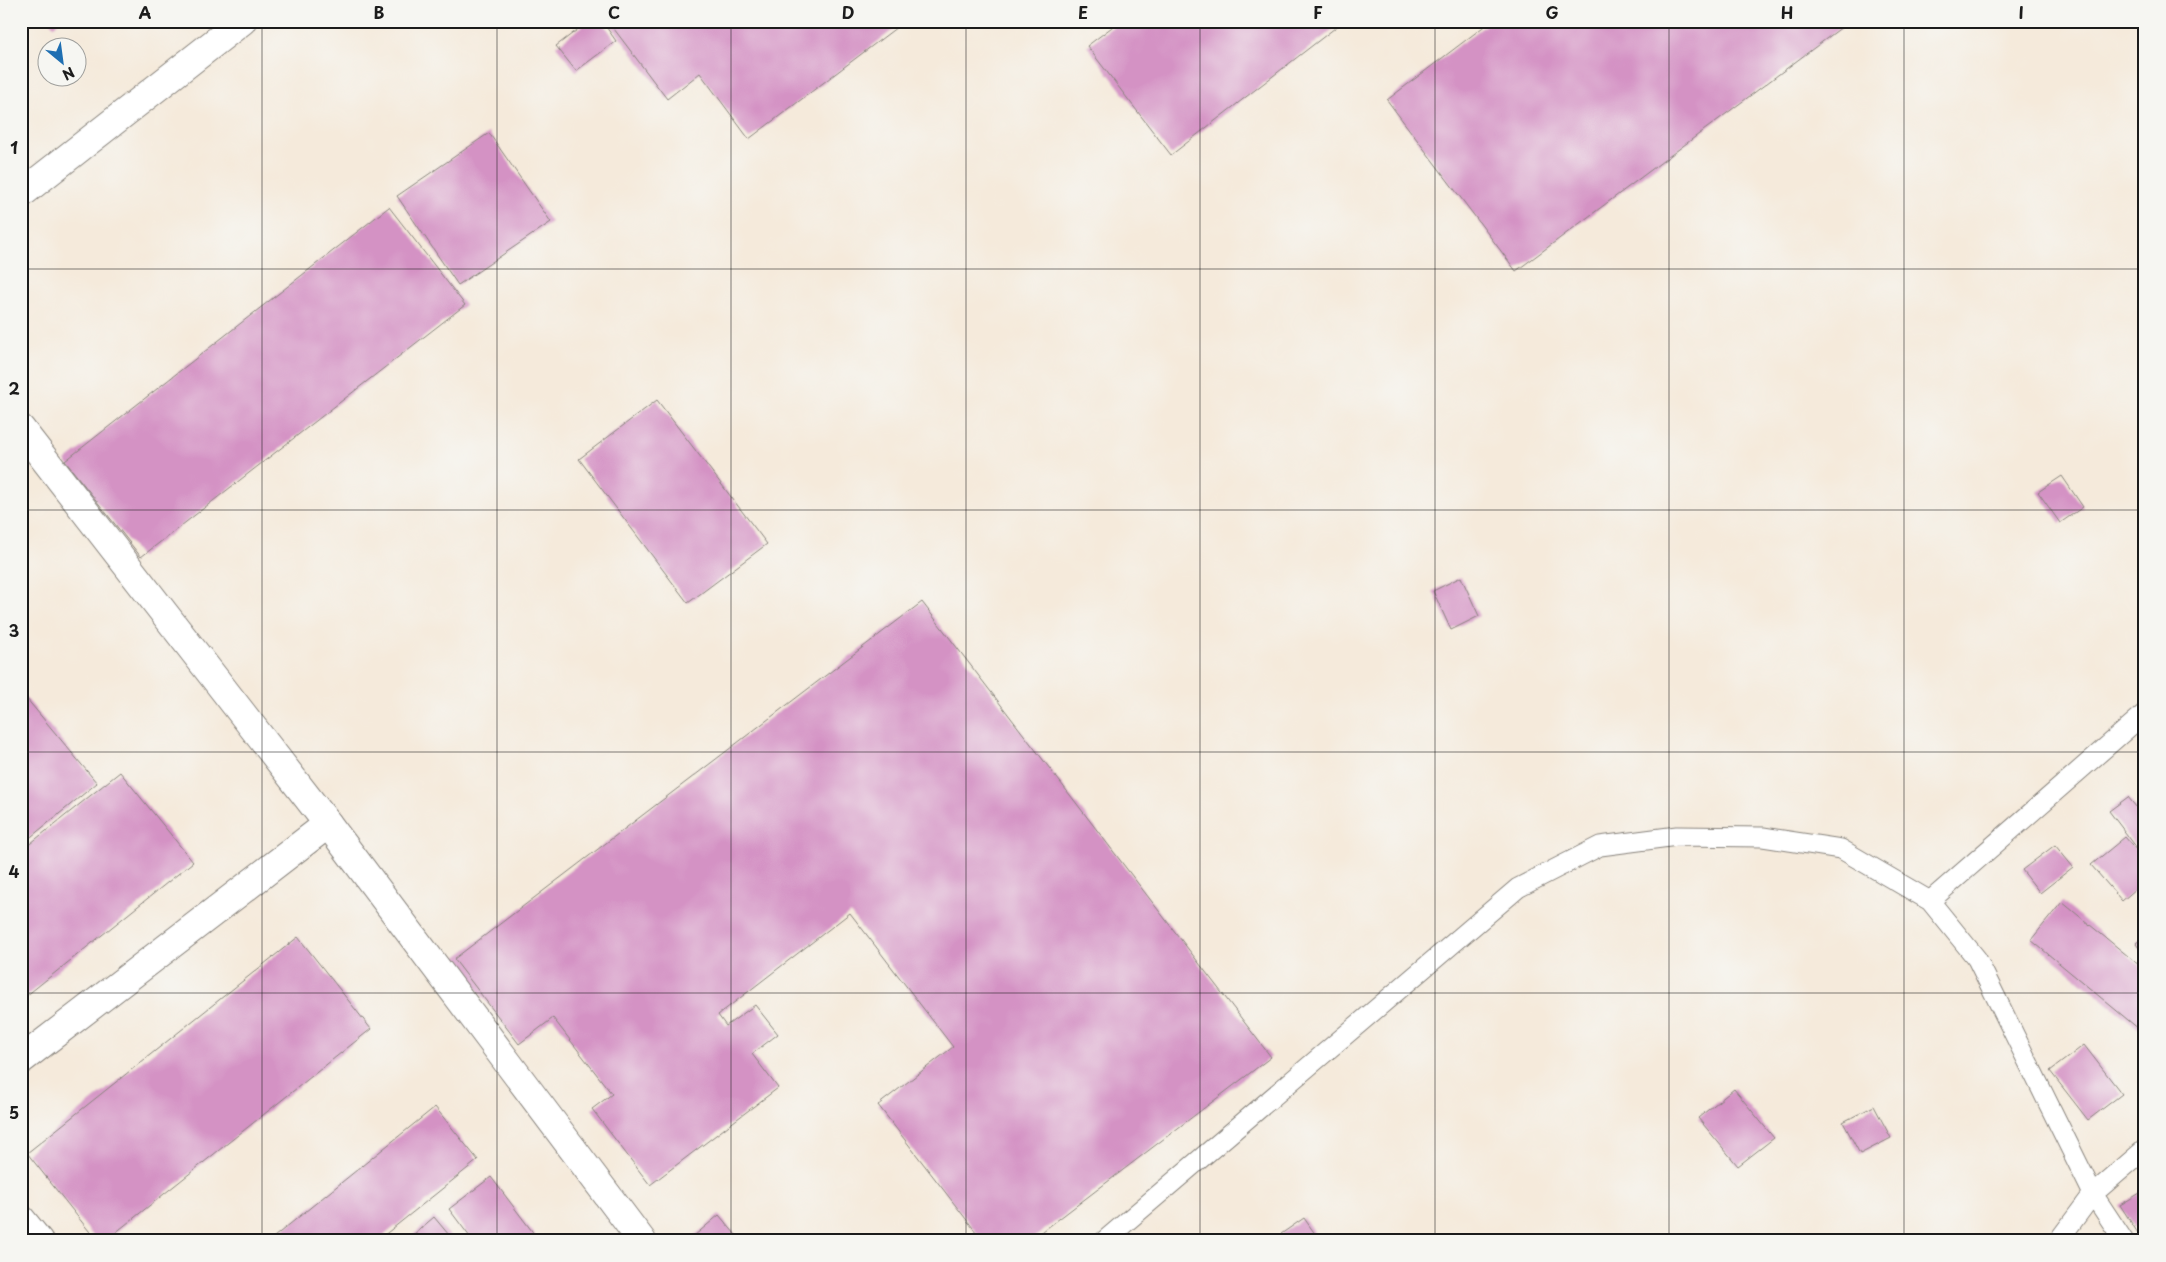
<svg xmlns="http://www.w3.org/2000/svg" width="2166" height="1262" font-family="'Playpen Sans',sans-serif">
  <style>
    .building { fill: #d492c4 }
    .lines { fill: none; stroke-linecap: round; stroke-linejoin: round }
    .service-casing { stroke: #88837c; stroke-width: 21 }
    .minor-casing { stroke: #88837c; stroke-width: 30 }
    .tertiary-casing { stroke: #88837c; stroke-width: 30 }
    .service { stroke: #fff; stroke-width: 19 }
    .minor { stroke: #fff; stroke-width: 28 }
    .tertiary { stroke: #fff; stroke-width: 28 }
    .grid { fill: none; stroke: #1c1c1c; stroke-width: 1; stroke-opacity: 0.55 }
    .neatline { fill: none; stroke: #1c1c1c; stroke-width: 2 }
    .grid-label { font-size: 16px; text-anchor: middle; font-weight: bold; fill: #1c1c1c }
  </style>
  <rect width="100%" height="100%" fill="#f6f6f2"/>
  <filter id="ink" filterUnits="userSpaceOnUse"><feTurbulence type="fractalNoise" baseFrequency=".02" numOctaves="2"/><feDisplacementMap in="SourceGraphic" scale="10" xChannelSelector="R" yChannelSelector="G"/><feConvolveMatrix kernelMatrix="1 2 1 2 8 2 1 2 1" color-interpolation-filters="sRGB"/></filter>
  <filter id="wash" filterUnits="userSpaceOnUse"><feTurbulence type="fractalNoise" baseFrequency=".0096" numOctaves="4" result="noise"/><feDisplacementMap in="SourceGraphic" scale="20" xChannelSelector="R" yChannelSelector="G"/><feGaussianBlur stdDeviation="1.12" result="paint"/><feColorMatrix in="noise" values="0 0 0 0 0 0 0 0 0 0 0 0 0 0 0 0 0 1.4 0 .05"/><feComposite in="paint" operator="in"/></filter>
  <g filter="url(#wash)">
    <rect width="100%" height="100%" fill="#f5eadb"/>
    <g id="blocks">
      <path class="building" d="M49 21H59L54 26Z
        M589 21H602L616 41 576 71 556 46Z
        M616 21H905L749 139 700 73 667 99 611 25Z
        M1120 21H1344L1171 155 1087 46Z
        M1491 21H1850L1516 271 1387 100Z
        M489 133 551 222 458 285 397 196Z
        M389 207 465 305 141 557 65 461Z
        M657 400 767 544 688 603 579 459Z
        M2062 476 2083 507 2060 523 2038 492Z
        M1461 577 1479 616 1451 630 1433 591Z
        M922 602 1271 1057 1030 1241H983L878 1105 953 1047 850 913 718 1015 726 1026 755 1005 778 1034 752 1054 778 1088 650 1185 592 1109 612 1094 553 1018 519 1044 454 959Z
        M21 692 97 783 21 845Z
        M120 772 193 862 21 1000V851Z
        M2128 797 2145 818V843L2137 848 2109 811Z
        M2125 837 2145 860V881L2139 887 2145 882V898L2137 888 2122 901 2091 865Z
        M2055 845 2073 867 2040 893 2022 870Z
        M2062 902 2145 970V1034L2031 940Z
        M2145 936V955L2136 943Z
        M298 937 371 1029 105 1241H97L27 1153Z
        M2084 1045 2122 1094 2088 1120 2050 1071Z
        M1734 1089 1774 1138 1738 1166 1698 1118Z
        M1874 1106 1891 1138 1860 1154 1843 1122Z
        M435 1107 478 1160 377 1241H269Z
        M491 1177 535 1235 528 1241H473L449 1209Z
        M2145 1190V1241H2143L2120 1205Z
        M719 1215 741 1241H688Z
        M434 1217 454 1241H406Z
        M1304 1218 1320 1241H1285L1281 1234Z"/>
    </g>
  </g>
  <g filter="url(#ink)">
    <use href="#blocks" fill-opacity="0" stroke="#88837c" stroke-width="1"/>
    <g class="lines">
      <g class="service-casing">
        <path id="service" d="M1930 901 2145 713
          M1104 1241 1518 888 1600 846 1677 836 1763 837 1841 849 1930 901 1977 959 2093 1194 2124 1241
          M2058 1241 2093 1194 2145 1149"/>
      </g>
      <g class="minor-casing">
        <path id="minor" d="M21 1060 328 824
          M21 1219 39 1241"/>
      </g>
      <g class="tertiary-casing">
        <path id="tertiary" d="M21 194 242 21
          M21 429 328 824 642 1241"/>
      </g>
      <use href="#service" class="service"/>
      <use href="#minor" class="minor"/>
      <use href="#tertiary" class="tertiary"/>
    </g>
  </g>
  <path class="grid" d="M262 21V1241M497 21V1241M731 21V1241M966 21V1241M1200 21V1241M1435 21V1241M1669 21V1241M1904 21V1241M21 269H2145M21 510H2145M21 752H2145M21 993H2145"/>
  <rect width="2166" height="1262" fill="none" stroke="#f6f6f2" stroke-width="55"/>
  <g transform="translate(62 62) rotate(151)"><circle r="24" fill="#f6f6f2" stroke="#9f9f9c"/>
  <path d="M0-4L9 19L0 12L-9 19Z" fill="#1f6fb2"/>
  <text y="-8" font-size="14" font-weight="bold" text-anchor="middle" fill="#1c1c1c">N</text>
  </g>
  <rect x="28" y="28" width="2110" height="1206" class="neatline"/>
  <g class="grid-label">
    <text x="145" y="19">A</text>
    <text x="379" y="19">B</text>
    <text x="614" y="19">C</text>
    <text x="848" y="19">D</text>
    <text x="1083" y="19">E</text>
    <text x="1318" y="19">F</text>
    <text x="1552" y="19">G</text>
    <text x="1787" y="19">H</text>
    <text x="2021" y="19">I</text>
    <text x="14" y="154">1</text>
    <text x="14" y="395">2</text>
    <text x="14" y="637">3</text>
    <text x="14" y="878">4</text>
    <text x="14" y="1119">5</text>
  </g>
</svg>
